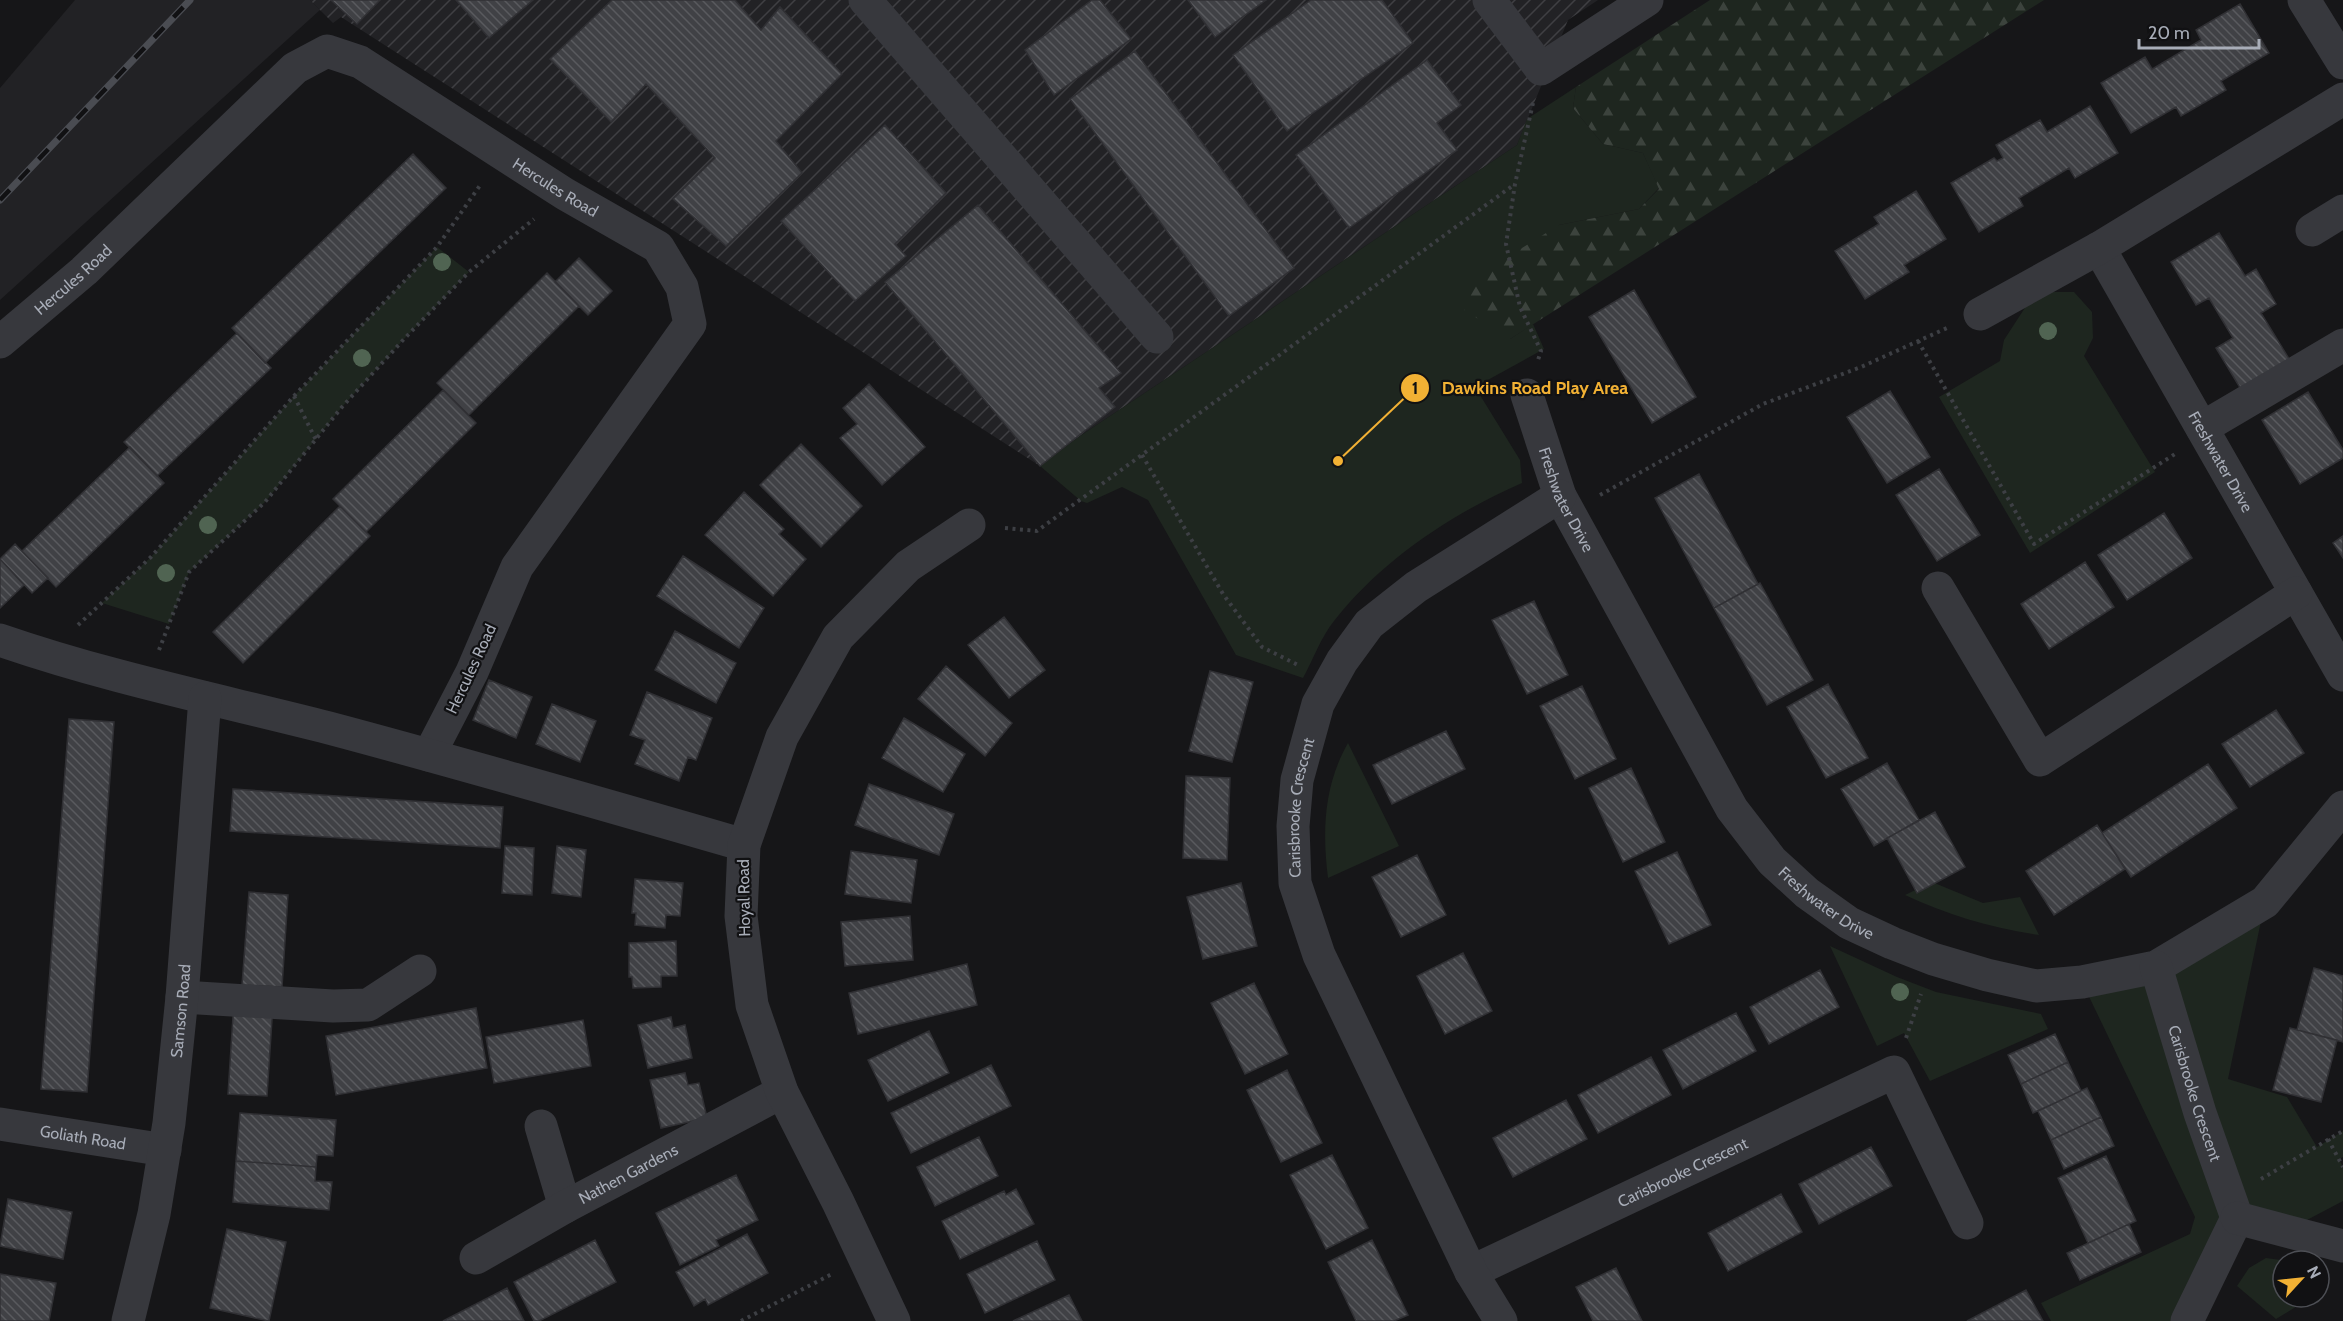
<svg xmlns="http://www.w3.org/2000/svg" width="2343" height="1321" font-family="Cabin,sans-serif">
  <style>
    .built { fill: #222225 }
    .industrial { fill: url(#industrial-furrows) }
    .green { fill: #1e261f }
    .forest { fill: url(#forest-firs) }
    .building { fill: url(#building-back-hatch); stroke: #303034; stroke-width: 1.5 }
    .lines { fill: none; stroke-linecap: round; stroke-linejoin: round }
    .path { stroke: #3d3f44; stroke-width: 4; stroke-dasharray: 3 4.5; stroke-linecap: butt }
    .minor { stroke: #37383d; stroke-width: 33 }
    .rail-casing { stroke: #4a4c52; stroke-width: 7 }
    .rail { stroke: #111113; stroke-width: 4.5; stroke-dasharray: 14; stroke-linecap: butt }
    .tree { fill: #506452 }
    .labels { text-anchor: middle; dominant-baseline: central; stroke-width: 4.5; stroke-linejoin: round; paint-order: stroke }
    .street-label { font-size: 16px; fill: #a8adb8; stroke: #111113 }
    .leader { fill: none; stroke: #f2b134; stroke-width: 2 }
    .callout-dot { fill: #f2b134; stroke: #111113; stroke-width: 2 }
    .mark-label { font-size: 18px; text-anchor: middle; font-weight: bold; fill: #111 }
    .callout-label { font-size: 18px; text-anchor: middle; font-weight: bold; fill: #f2b134; stroke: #111113; stroke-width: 4.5; stroke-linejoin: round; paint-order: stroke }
  </style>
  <defs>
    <pattern id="industrial-furrows" width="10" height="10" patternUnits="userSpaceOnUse" patternTransform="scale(1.5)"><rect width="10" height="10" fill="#222225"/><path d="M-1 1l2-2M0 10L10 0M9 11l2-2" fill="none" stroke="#3f3f43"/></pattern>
    <pattern id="forest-firs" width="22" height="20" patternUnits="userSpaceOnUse" patternTransform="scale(1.5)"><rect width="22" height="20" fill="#1e261f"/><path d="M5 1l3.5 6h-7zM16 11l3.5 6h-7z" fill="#3c433d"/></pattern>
    <pattern id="building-back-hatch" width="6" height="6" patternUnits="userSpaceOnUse" patternTransform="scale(1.5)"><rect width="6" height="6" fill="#404145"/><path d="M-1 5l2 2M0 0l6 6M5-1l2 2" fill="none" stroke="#595a5e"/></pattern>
  </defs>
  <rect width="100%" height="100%" fill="#161618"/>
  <path class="built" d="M75 0H310L320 10 0 300V88Z"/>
  <path class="industrial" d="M310 0H1598L1568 20 1517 145 1077 438 1040 466 341 17 333 23Z"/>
  <path class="green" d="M1576 87 1573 108 1603 144 1643 153 1659 188 1639 209 1559 225 1510 339 1533 324 1544 349 1475 387 1520 460 1522 483C1451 514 1382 560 1334 621 1321 637 1313 660 1303 678L1236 655 1148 500 1122 487 1087 503 1081 501 1040 466 1077 438 1517 145 1527 119Z
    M437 247 469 272 404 339 342 407 265 502 189 572 169 624 102 603 151 557 294 396Z
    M2049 292H2074L2092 312 2093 338 2084 356 2155 472 2030 553 1939 397 2000 361 2004 340 2030 300Z
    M1348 743 1399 846 1328 878C1322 830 1324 785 1348 743Z
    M1932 882 1983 903 2020 897 2039 935C1991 928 1948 915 1905 895Z
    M2265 902 2228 1079 2287 1097 2317 1147 2343 1131V1157L2339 1159 2343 1167V1201L2286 1231 2237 1219 2187 1321H2051L2041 1303 2190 1234 2195 1217 2082 982Z
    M1830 946 1897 977 1936 992 2041 1014 2048 1029 1930 1081 1904 1033 1877 1046Z
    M2266 1258 2288 1261H2283V1297H2312L2276 1319 2237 1286 2249 1268Z"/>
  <path class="forest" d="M1710 0H2044L1510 339 1464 310 1477 276 1559 225 1639 209 1659 189 1643 153 1603 144 1573 108 1576 87Z"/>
  <path class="building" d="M331 0H380L357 24Z
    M456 0H533L489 38Z
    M612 0H735L761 30 780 7 842 74 776 141 802 173 726 246 673 199 715 158 646 84 611 122 550 59Z
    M1092 0H1100L1131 39 1054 95 1025 50Z
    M1188 0H1266L1215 37Z
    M1311 0H1382L1413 43 1287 131 1233 55Z
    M2240 4 2269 53 2221 81 2226 90 2181 116 2176 107 2131 133 2101 83 2145 57 2152 69 2154 68 2201 40 2196 30Z
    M1135 51 1294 268 1229 316 1070 99Z
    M1427 60 1461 105 1437 123 1457 150 1349 228 1296 155Z
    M2090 106 2118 153 2075 178 2069 168 2019 198 2023 206 1979 232 1951 183 1994 158 1997 161 2003 158 1996 145 2040 120 2047 132Z
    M885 125 946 193 895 244 906 256 855 301 781 221Z
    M413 154 446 188 265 363 232 328Z
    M1916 191 1946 239 1904 265 1909 272 1865 299 1835 251 1879 224 1874 217Z
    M978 205 1121 373 1099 388 1115 407 1040 466 885 282Z
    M2219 233 2245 276 2256 269 2276 304 2261 313 2291 362 2242 391 2216 348 2233 338 2209 298 2196 305 2171 262Z
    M579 258 612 291 588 315 555 282Z
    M547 273 579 306 469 415 437 383Z
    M1634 290 1696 397 1652 423 1589 317Z
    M237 333 271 368 157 476 124 442Z
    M869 384 925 447 882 485 840 438 857 424 843 408Z
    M443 390 476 423 366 532 333 499Z
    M1890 391 1930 457 1887 483 1847 417Z
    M2308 392 2343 450V458L2300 484 2262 420Z
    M801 444 862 506 821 547 760 485Z
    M130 447 164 483 56 587 22 551Z
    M1939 469 1980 535 1937 561 1896 495Z
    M1699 474 1758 584 1714 608 1655 498Z
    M744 492 784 529 779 534 806 559 773 596 705 535Z
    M340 506 370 536 243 663 213 632Z
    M2164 513 2192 558 2127 600 2098 555Z
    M2343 536V558L2333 543Z
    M15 544 48 578 32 593 0 559Z
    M683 556 764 608 739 648 657 596Z
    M0 559 24 585 0 608Z
    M2085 562 2114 607 2049 649 2021 604Z
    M1760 583 1813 680 1767 705 1714 608Z
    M1534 601 1568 675 1527 694 1492 620Z
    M1004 617 1045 670 1009 698 968 645Z
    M675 631 736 663 716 703 655 670Z
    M946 666 1012 723 985 756 918 699Z
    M1210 671 1253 682 1232 762 1189 751Z
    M489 680 532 697 516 738 473 720Z
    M1828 684 1868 758 1826 778 1787 707Z
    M1582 686 1616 759 1575 779 1540 706Z
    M647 692 712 718 696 760 688 757 679 781 635 764 645 740 630 735Z
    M552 704 596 721 580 762 536 744Z
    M2276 710 2304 753 2250 787 2222 744Z
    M904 718 965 754 943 792 882 758Z
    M69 719 114 722 87 1092 41 1089Z
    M1446 731 1465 769 1392 804 1373 765Z
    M1887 763 1919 820 1874 846 1841 789Z
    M2208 764 2237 808 2131 877 2102 833Z
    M1631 768 1665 842 1623 862 1589 788Z
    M1186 776 1230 778 1227 860 1183 858Z
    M869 784 954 814 939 855 855 825Z
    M233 789 503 807 500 848 230 831Z
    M1935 812 1965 867 1917 893 1887 838Z
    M2097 825 2125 869 2054 915 2026 871Z
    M505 846 534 848 532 895 502 893Z
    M557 846 586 850 581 897 552 893Z
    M851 851 917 860 911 903 845 894Z
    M1677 852 1711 925 1669 944 1635 871Z
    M1417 855 1446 915 1401 937 1372 877Z
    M635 879 683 883 680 916 666 915 665 928 635 925 636 913H632Z
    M1241 883 1257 946 1203 959 1187 897Z
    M249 892 288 895 282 987 242 985Z
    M910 916 913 960 845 966 841 922Z
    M676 941 677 976H661V987L633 988 632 977H629V943Z
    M1463 953 1492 1011 1445 1034 1417 976Z
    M967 964 977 1005 858 1034 849 993Z
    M2314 968 2343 976V1042L2297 1030Z
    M1820 970 1839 1007 1769 1044 1750 1007Z
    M1254 983 1288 1054 1245 1074 1211 1003Z
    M234 1001 273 1004 267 1096 228 1094Z
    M476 1008 487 1068 336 1095 326 1036Z
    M1736 1013 1756 1051 1683 1089 1663 1050Z
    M671 1017 673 1028 685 1025 692 1058 648 1068 638 1025Z
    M583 1020 591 1066 494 1083 486 1037Z
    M2290 1028 2337 1040 2321 1102 2273 1090Z
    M929 1031 949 1073 888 1101 868 1060Z
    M2055 1034 2068 1062 2021 1084 2008 1055Z
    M1651 1057 1671 1095 1598 1133 1578 1095Z
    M2068 1062 2081 1091 2033 1113 2021 1084Z
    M991 1065 1011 1106 911 1153 891 1113Z
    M1287 1070 1322 1143 1281 1162 1247 1090Z
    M685 1073 688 1085 699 1083 707 1118 661 1128 650 1080Z
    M2087 1088 2101 1117 2051 1140 2038 1111Z
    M1566 1100 1587 1139 1513 1177 1493 1138Z
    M240 1113 336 1120 333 1156 317 1155 316 1167 236 1161Z
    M2101 1117 2114 1146 2064 1169 2051 1140Z
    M979 1137 998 1176 935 1206 917 1167Z
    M1871 1147 1892 1186 1819 1224 1799 1184Z
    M1332 1155 1368 1228 1326 1249 1290 1175Z
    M2106 1156 2136 1221 2088 1243 2058 1178Z
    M236 1161 316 1167 315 1181 332 1182 329 1210 233 1202Z
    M736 1175 758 1220 716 1240 719 1246 680 1265 656 1213Z
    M1016 1189 1034 1224 960 1259 942 1221 1004 1191 1006 1195Z
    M1781 1194 1802 1232 1728 1271 1708 1233Z
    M8 1199 72 1212 63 1259 0 1246Z
    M2129 1224 2141 1252 2080 1280 2067 1253Z
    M227 1229 286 1242 269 1321 210 1308Z
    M747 1234 768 1273 708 1305 705 1299 694 1306 676 1272Z
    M595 1240 616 1282 539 1321H534L514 1282Z
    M1372 1240 1408 1315 1394 1321H1356L1328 1262Z
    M1037 1241 1055 1280 985 1313 967 1274Z
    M1616 1268 1642 1321H1593L1576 1287Z
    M0 1274 56 1283 49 1321H0Z
    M507 1288 524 1321H443Z
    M2026 1290 2043 1321H1967Z
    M1069 1295 1082 1321H1013Z"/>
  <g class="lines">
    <path class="path" d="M1533 103 1515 184 1506 244 1520 307 1541 351 1538 360
      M1918 341 2034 544 2175 454
      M294 396 316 440
      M1142 455 1223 594 1262 647 1298 665
      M1600 495 1763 404 1861 367 1947 328
      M1005 528 1037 531 1515 184
      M78 625 151 557 294 396 437 247 481 184
      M159 650 189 572 265 502 342 407 404 339 469 272 534 219
      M1906 1038 1921 994
      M2328 1139 2343 1167
      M2261 1179 2343 1131
      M741 1321 832 1274"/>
    <g class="minor">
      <path d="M865 0 1157 337"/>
      <path d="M1489 0 1541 69 1647 0"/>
      <path d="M2304 0 2343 63"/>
      <path d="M2312 230 2343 211"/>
      <path id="s1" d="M2099 248 2343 675"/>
      <path d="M1980 314 2099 248 2343 99"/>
      <path id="s2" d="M0 342 84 271 295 68 327 51 360 62 565 194 658 247 682 287 690 324 517 567 472 672 429 755"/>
      <path id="s3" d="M1527 395 1560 496 1732 809 1772 861 1807 893 1849 923 1892 943 1933 959 1987 975 2036 986 2082 982 2156 967 2265 902 2343 807"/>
      <path d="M2202 428 2343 345"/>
      <path d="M1938 588 2040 760 2296 593"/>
      <path d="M0 640C107 677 219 700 329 728 468 765 606 805 744 845"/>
      <path id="s4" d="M2156 967 2200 1113 2237 1218 2187 1321"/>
      <path d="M182 997 333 1006 368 1005 420 971"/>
      <path id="s5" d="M0 1124 165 1150"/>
      <path d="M541 1126 565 1207"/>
      <path d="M2237 1218 2343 1246"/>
      <path id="s6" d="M476 1258 565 1207 782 1092"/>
      <path id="s7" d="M1471 1272 1894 1072 1967 1223"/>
      <path id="s8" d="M128 1321 154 1214 169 1123 182 997 205 698"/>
      <path d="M894 1321 838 1202 782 1092 752 1005 741 916 744 845 782 737 838 637 908 566 969 525"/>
      <path id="s9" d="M1501 1321 1471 1272 1319 955 1295 883 1293 826 1297 780 1318 704 1342 661 1369 624 1416 587 1560 496"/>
    </g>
    <g class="rail-casing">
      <path id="rail" d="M0 200 190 0"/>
    </g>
    <use href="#rail" class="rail"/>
  </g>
  <g class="tree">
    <circle cx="442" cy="262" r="9"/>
    <circle cx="2048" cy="331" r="9"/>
    <circle cx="362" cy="358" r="9"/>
    <circle cx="208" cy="525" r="9"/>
    <circle cx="166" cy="573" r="9"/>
    <circle cx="1900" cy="992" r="9"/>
  </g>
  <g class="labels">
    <g class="street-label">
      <text stroke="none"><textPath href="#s2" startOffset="706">Hercules Road</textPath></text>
      <text stroke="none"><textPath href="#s2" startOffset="96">Hercules Road</textPath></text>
      <text stroke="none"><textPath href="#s1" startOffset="246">Freshwater Drive</textPath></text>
      <text stroke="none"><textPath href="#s3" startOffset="112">Freshwater Drive</textPath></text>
      <text transform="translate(471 669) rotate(-65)">Hercules Road</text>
      <text stroke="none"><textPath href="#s9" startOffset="561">Carisbrooke Crescent</textPath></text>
      <text transform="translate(744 898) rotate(-91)">Hoyal Road</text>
      <text stroke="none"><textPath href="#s3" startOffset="598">Freshwater Drive</textPath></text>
      <text stroke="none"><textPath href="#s8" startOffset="315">Samson Road</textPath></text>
      <text stroke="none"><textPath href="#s4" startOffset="132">Carisbrooke Crescent</textPath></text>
      <text stroke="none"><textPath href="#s5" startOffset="84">Goliath Road</textPath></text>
      <text stroke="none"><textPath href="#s7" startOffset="234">Carisbrooke Crescent</textPath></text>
      <text stroke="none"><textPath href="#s6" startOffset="174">Nathen Gardens</textPath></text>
    </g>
  </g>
  <path class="leader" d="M1338 461L1415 388"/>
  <g class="callout-dot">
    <circle cx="1338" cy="461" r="6"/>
    <circle cx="1415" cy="388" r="15"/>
  </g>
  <g class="mark-label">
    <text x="1415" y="394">1</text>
  </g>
  <g class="callout-label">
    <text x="1535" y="394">Dawkins Road Play Area</text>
  </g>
  <g transform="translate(2301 1279) rotate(63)"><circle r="28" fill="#111113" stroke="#4d4f55" stroke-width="1.5"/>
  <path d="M0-4.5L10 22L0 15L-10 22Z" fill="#f2b134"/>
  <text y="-9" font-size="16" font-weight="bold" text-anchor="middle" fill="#a8adb8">N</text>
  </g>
  <path d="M2139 39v9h120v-9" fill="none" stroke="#a8adb8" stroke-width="3"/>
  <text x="2148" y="39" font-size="18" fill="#a8adb8" stroke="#111113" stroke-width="4.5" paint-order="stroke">20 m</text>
</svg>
